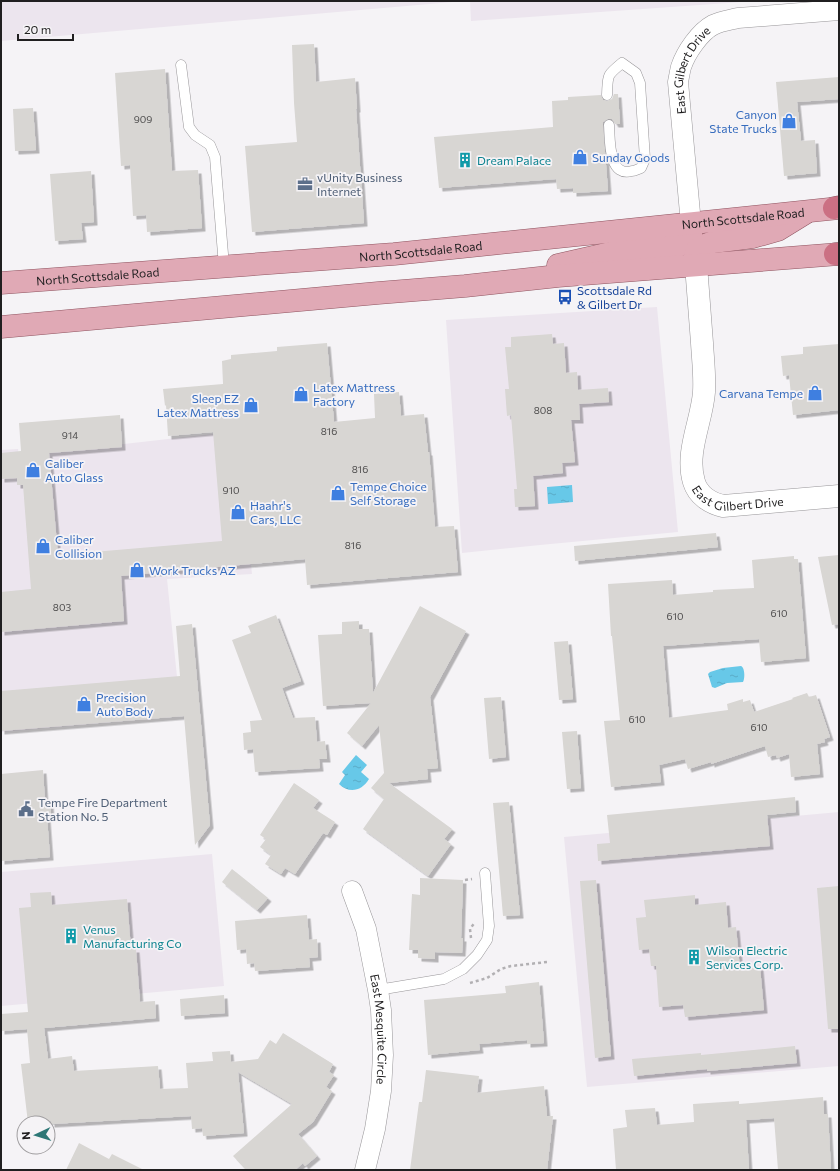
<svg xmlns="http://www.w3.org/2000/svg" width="840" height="1171" font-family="Commissioner,sans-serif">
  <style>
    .built { fill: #ece5ee }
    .water { fill: url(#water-ripples) }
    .building { fill: #d8d6d3; filter: url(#shadow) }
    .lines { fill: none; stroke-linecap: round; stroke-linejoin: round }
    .service-casing { stroke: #989699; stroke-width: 11 }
    .minor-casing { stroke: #989699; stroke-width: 21 }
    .tertiary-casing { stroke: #989699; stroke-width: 23 }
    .primary-casing { stroke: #8f5460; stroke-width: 23 }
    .motorway-casing { stroke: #8f5460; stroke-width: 23 }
    .path { stroke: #b2b0b3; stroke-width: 2.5; stroke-dasharray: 3 3; stroke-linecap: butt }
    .service { stroke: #fff; stroke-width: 10 }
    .minor { stroke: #fff; stroke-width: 20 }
    .tertiary { stroke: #fff; stroke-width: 22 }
    .primary { stroke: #e0a9b5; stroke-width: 22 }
    .motorway { stroke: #cb7083; stroke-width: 22 }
    .labels { text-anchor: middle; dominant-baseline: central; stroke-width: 3.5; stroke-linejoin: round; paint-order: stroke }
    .number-label { font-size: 10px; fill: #4e4d4d }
    .street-label { font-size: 12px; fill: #201f20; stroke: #f5f3f6 }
    .shop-label { font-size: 12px; fill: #366cbe; stroke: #f5f3f6; text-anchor: start }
    .culture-label { font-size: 12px; fill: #0d838f; stroke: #f5f3f6; text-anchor: start }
    .service-label { font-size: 12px; fill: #4e5e75; stroke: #f5f3f6; text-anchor: start }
    .transit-label { font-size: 12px; fill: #164399; stroke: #f5f3f6; text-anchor: start }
  </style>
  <defs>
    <pattern id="water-ripples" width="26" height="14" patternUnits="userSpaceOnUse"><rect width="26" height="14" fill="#67c8e8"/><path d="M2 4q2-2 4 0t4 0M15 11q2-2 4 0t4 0" fill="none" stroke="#59abc7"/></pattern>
    <filter id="shadow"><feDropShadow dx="3.5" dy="3.5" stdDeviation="0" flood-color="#0004"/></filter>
  </defs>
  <rect width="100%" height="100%" fill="#f5f3f6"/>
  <path class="built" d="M1 1H464L1 41Z
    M470 1H756L471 21Z
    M657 307 678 532 540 545 462 553 446 320Z
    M238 431 252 574 167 579 181 716 1 732V450L18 449 19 456Z
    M839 812V1066L587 1087 564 837Z
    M212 854 224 986 1 1006V872Z"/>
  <path class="water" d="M572 485 573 502 548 504 547 487Z
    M741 666C745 668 745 678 743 682L727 683 715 688 712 687 708 674 710 672 723 668Z
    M356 755 367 765 361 772 369 779C362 791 349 794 339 784L345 775 342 772Z"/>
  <path class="building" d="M314 44 316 82 355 78 357 109H356L364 223 252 232 245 146 297 142 294 103 292 45Z
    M165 69 172 171 198 170 202 228 147 232 146 215 133 216 130 165 121 166 115 73Z
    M839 77V99L797 102 801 141 815 140 817 173 784 176 776 82Z
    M614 94H618L620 124H615L612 119H608L603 122V125L608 191 573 193V188L557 189 556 179 439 188 434 137 553 127 552 101 568 100V97L601 95 603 100 607 101 612 99Z
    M33 108 36 150 15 151 13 109Z
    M91 171 94 222 81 223 83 239 55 241 50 174Z
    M552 334 553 344 564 343 566 373 577 372 578 390 608 388 609 402 579 404 580 420H571L575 462 562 463 563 473 533 476 535 506 515 507 514 489H517L511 415 507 416 505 389H509L505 347H511V337Z
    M327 343 334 422 375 418 374 394 399 392 401 416 424 414 428 452H429L435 527 454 526 458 572 307 585 305 559 121 576 124 621 1 632V592L31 589 23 485H17V478L1 479V453L21 451 19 423 120 415 122 447 49 453 58 555 222 541 213 432 168 436 166 405 165 406 163 389 223 384 222 361 231 359V355L277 351V347Z
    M839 344V410L793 415 789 375 783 376 781 356 803 354V347Z
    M716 533 718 547 575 561 574 546Z
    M839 555V624L832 625 818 557Z
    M794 556V559H798L806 658 761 662 759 639 663 646 669 718 728 710 727 704 743 699V702L750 700 754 712 793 699 792 698 807 693 809 697 816 695 830 737 824 739 825 742 817 744 820 774 791 777 789 754 777 758 776 755 768 757 765 746 711 764V762L688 769 685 759 659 765 661 782 611 787 604 721 620 720 612 636H611L608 584 672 580 673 595 713 592V590L754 588 752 560Z
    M420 606 466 631 430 697 438 768 427 769 428 779 389 783 452 829 444 839 451 844 428 876 363 829 384 799 371 788 384 773 379 725 362 746 347 733 371 703 323 706 318 635 342 634V622L359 621V629H369L373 693Z
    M276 615 301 681 282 688 293 718 315 717 317 742 325 741 327 759H319L320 768 255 772 253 749 244 750 243 733 251 732 250 721 262 720 232 640 251 633 248 626Z
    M192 624 210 825 195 845 184 716 1 731V691L180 676 176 626Z
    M568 641 573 699 559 700 554 642Z
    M501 697 506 757 489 759 484 698Z
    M577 731 581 788 567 789 562 732Z
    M43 770 45 802H50L51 816 47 817 50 857 1 861V774Z
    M294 783 319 800 313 808 335 822 327 835 323 833 295 874 285 868 281 874 265 864 271 855 260 847 266 839 260 835Z
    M795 797 796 812 767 815 770 846 598 861 597 844 610 843 607 815Z
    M509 802 520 915 503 916 493 803Z
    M232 869 268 898 257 910 222 882Z
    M420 878 463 880 461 938H463L462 953 435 952V959L418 958V950H409L412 894 420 895Z
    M596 880 611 1056 595 1058 580 881Z
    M839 886V1029H828L817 888Z
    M51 892 52 905 127 899 131 949H136L140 1002 155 1001 156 1018 44 1028 48 1059 72 1056 74 1071 158 1066 160 1089 188 1088 186 1063 213 1061 212 1052 230 1051 231 1062 258 1059 270 1040 276 1044 283 1033 333 1064 329 1072 334 1075 326 1087 332 1091 313 1122 298 1134 317 1156 305 1166 303 1163 295 1170H246L233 1156 292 1104 238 1072 244 1133 203 1136 202 1128 192 1129 191 1116 51 1124V1121L28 1123 21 1064 30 1063 27 1029 1 1031V1014L28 1012 19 908 31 907 30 893Z
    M695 895V905L726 902 728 928 736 927 740 969 760 967 764 1010 685 1017 683 1005 659 1007 656 966H651L649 949 639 950 636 918 646 917 644 900Z
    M307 915 309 940 317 939 318 957 309 958 310 967 255 971 254 963 247 964 246 949 237 950 235 921Z
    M539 982 544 1043 527 1044V1040L479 1044 480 1050 428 1055 424 1000 506 993 505 986Z
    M224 995 225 1013 181 1016 180 999Z
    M795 1046 797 1063 707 1071V1069L634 1076 632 1059 701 1053V1055Z
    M426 1070 479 1076 477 1093 544 1086 547 1116H553L547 1170H410L419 1102H422Z
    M823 1097 824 1114H828L831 1170H778L774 1118 746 1120 749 1170H616L613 1129 627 1127 625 1110 655 1108 657 1125 694 1122 693 1104 739 1101V1104Z
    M79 1143 109 1159 112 1154 144 1170H66Z"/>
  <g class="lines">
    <g class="service-casing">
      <path id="service" d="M181 65 189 127 195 135 210 145 215 157 224 266
        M607 95C608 75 606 76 622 63L636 73 640 83 645 159 641 168C638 169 635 171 632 171 608 178 610 139 609 125
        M378 990 444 979 463 969 477 955 487 940 489 926 485 873"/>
    </g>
    <g class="minor-casing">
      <g id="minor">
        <path id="s1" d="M691 224 678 82C679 77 680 71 681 67 686 52 700 32 713 25 721 21 730 20 738 18L839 10"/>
        <path id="s2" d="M352 891 366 929 378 990 381 1010 383 1055 381 1091 375 1129 365 1170"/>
      </g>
    </g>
    <g class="tertiary-casing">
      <g id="tertiary">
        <path id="s3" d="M696 265C698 291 700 317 702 343 703 360 705 376 704 392 702 421 685 452 694 482 698 495 710 503 723 506L839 496"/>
      </g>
    </g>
    <g class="primary-casing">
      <g id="primary">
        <path d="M558 265 615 252 678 246C687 241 694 235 691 224"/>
        <path d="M696 265 695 256 697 250 702 246 713 242 753 237 778 230 804 214"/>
        <path id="s4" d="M1 283 394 254 839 208"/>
        <path d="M1 327 378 293 465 286 558 276 839 254"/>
      </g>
    </g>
    <g class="motorway-casing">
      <path id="motorway" d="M834 208 839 207
        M835 254H839"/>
    </g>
    <path class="path" d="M465 880 472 879
      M471 938 470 929 475 922
      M470 983 487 978 501 969 511 966 547 962"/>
    <use href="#service" class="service"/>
    <use href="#minor" class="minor"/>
    <use href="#tertiary" class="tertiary"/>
    <use href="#primary" class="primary"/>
    <use href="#motorway" class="motorway"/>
  </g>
  <defs>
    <g id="shop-bare" transform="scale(1.2)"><path d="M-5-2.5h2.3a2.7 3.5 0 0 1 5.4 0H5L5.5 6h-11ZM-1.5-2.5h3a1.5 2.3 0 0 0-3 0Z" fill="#3f7fe0" stroke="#f5f3f6" stroke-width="2.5" paint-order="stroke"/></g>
    <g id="building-bare" transform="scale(1.2)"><path d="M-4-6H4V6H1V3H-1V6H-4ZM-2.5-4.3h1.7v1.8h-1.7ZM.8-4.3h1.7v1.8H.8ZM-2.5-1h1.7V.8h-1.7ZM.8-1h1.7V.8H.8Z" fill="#0f9aa8" stroke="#f5f3f6" stroke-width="2.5" paint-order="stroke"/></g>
    <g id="office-bare" transform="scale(1.2)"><path d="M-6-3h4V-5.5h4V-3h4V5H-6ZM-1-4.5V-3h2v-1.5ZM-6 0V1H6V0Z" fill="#5c6f8a" stroke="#f5f3f6" stroke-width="2.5" paint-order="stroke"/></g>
    <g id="bus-bare" transform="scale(1.2)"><path d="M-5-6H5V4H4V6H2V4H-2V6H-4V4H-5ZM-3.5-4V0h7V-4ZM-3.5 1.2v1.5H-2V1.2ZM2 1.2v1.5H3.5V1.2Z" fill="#1a4fb4" stroke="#f5f3f6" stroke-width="2.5" paint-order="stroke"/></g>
    <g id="civic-bare" transform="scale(1.2)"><path d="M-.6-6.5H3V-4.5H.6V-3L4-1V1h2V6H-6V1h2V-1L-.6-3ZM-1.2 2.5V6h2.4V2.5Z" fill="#5c6f8a" stroke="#f5f3f6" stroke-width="2.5" paint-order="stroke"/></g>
  </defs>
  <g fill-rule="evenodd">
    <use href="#shop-bare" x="789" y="121"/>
    <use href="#shop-bare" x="580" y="157"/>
    <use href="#building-bare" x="465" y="160"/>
    <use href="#office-bare" x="305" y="184"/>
    <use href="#bus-bare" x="565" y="297"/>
    <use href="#shop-bare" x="815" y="393"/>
    <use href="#shop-bare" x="301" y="394"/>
    <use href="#shop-bare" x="251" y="405"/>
    <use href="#shop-bare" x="33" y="470"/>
    <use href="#shop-bare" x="338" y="493"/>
    <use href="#shop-bare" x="238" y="512"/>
    <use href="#shop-bare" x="43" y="546"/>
    <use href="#shop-bare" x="137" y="570"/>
    <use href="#shop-bare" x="84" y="704"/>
    <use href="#civic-bare" x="26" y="809"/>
    <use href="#building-bare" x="71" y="936"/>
    <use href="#building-bare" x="694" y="957"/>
  </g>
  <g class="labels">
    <g class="number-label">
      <text x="143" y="119">909</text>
      <text x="543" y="410">808</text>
      <text x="329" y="431">816</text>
      <text x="70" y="435">914</text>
      <text x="360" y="469">816</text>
      <text x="231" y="490">910</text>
      <text x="353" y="545">816</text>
      <text x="62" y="607">803</text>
      <text x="779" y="613">610</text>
      <text x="675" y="616">610</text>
      <text x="637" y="719">610</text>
      <text x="759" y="727">610</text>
    </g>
    <g class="street-label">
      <text stroke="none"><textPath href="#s1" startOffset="158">East Gilbert Drive</textPath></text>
      <text stroke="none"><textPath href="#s4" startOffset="745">North Scottsdale Road</textPath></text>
      <text stroke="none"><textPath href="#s4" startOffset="421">North Scottsdale Road</textPath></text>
      <text stroke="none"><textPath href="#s4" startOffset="97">North Scottsdale Road</textPath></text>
      <text stroke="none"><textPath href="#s3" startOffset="271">East Gilbert Drive</textPath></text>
      <text stroke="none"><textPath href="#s2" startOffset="142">East Mesquite Circle</textPath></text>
    </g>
    <g class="shop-label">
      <text x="777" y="114" text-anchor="end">Canyon<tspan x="777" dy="14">State Trucks</tspan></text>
      <text x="592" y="157">Sunday Goods</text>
      <text x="313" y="387">Latex Mattress<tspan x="313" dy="14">Factory</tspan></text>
      <text x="803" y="393" text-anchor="end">Carvana Tempe</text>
      <text x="239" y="398" text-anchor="end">Sleep EZ<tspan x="239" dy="14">Latex Mattress</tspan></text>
      <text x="45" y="463">Caliber<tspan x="45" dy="14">Auto Glass</tspan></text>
      <text x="350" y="486">Tempe Choice<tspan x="350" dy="14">Self Storage</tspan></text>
      <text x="250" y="505">Haahr's<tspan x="250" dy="14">Cars, LLC</tspan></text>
      <text x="55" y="539">Caliber<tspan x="55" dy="14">Collision</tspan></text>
      <text x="149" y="570">Work Trucks AZ</text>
      <text x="96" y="697">Precision<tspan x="96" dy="14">Auto Body</tspan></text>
    </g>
    <g class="culture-label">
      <text x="477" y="160">Dream Palace</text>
      <text x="83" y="929">Venus<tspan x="83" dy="14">Manufacturing Co</tspan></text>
      <text x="706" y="950">Wilson Electric<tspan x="706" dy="14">Services Corp.</tspan></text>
    </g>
    <g class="service-label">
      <text x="317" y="177">vUnity Business<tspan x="317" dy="14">Internet</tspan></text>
      <text x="38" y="802">Tempe Fire Department<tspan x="38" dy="14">Station No. 5</tspan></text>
    </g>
    <g class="transit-label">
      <text x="577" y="290">Scottsdale Rd<tspan x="577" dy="14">&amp; Gilbert Dr</tspan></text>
    </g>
  </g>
  <rect width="840" height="1171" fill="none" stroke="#201f20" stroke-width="4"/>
  <g transform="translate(36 1135) rotate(266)"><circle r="19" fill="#f5f3f6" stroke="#a09ea0"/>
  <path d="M0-3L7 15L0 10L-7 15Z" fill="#2d7776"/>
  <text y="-6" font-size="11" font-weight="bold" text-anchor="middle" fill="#201f20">N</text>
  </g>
  <path d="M18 34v6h55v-6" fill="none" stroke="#201f20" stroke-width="2"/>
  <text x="24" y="34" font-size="12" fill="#201f20" stroke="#f5f3f6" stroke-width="3" paint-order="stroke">20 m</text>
</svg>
